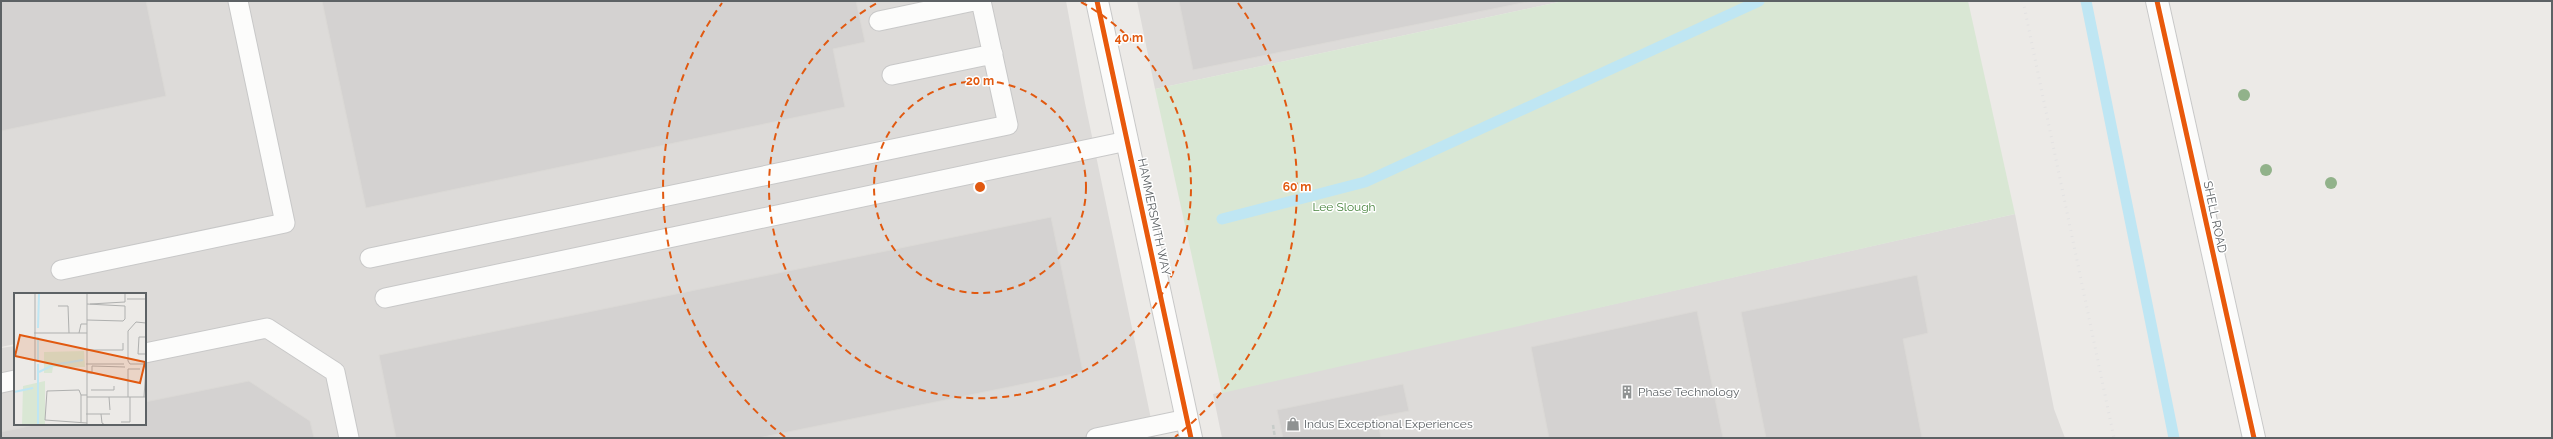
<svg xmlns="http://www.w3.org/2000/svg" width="2553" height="439" font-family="Raleway,sans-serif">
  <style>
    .industrial { fill: #dddbd9 }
    .green { fill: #d9e7d4 }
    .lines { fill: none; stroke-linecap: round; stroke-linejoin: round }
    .stream { stroke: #bfe6f3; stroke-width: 11 }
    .building { fill: #d4d2d1; stroke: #dbd9d6 }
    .service-casing { stroke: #c8c8c8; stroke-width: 21 }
    .minor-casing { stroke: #c8c8c8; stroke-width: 24 }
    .tertiary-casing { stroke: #c8c8c8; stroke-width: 24 }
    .path { stroke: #c7ccc9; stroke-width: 2.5; stroke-dasharray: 4 2; stroke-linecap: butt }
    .service { stroke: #fcfcfb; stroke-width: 19 }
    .minor { stroke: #fcfcfb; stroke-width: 22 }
    .tertiary { stroke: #fcfcfb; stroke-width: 22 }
    .rail { stroke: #e3e2e2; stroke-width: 3; stroke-dasharray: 1 5; stroke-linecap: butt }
    .cycleway-casing { stroke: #fff; stroke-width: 8 }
    .cycleway { stroke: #e8590c; stroke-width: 5 }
    .tree { fill: #91b28a }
    .ring { fill: none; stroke: #e15910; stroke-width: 2; stroke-dasharray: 7 5 }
    .labels { text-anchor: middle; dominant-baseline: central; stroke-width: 3; stroke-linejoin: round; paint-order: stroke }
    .park-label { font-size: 12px; fill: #47843d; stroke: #fff }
    .street-label { font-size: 12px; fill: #5d6265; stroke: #fff }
    .poi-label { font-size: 12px; fill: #5d6265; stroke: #fff; text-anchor: start }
    .inset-river { fill: none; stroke: #bfe6f3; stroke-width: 2 }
    .inset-road { fill: none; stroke: #afb0af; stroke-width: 1 }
    .view { fill: #e15910; fill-opacity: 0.15; stroke: #e15910; stroke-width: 2 }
    .inset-edge { fill: none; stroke: #5d6265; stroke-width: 2 }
    .centre { fill: #e15910; stroke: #fff; stroke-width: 2 }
    .ring-label { font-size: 12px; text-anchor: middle; font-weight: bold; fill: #e15910; stroke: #fff; stroke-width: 3; stroke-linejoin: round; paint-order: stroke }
  </style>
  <rect width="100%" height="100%" fill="#eceae7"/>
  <path class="industrial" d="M1 1H1066L1085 103 1155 438H1V348L15 346V424H145V317L202 305 145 317V294H15V344L1 347Z
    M1137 1H1563L1155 89Z
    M2015 214 2054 409 2065 438H1222L1213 394Z"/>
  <path class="green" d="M1563 1H1968L2015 214 1222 393 1155 89Z"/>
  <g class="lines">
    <path class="stream" d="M2086 1 2174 438
      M1222 219 1365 182 1759 1"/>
  </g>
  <path class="building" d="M1 1H146L166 96 1 131Z
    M322 1H856L865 42 833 49 845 107 366 208Z
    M1179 1H1532L1193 70Z
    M1051 217 1083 372 758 438H396L379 355Z
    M1917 275 1928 333 1903 339 1922 438H1766L1741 312Z
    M1697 311 1723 438H1549L1531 347Z
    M249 381 310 421 314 438H1V432L39 424H145V402Z
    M1403 384 1409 411 1377 417 1381 438H1283L1277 410Z"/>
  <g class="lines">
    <g class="service-casing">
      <path id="service" d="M879 21 974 1
        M892 75 993 54
        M370 258 1008 125 981 1
        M61 270 285 223 238 1
        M385 298 1127 141
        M145 353 267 328 335 372 349 438
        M1 383 15 380
        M1096 438 1187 419"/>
    </g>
    <g class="minor-casing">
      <path id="minor" d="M2157 1 2254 438"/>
    </g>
    <g class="tertiary-casing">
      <path id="tertiary" d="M1097 1 1191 438"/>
    </g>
    <path class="path" d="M1273 425 1275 438"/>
    <use href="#service" class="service"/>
    <use href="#minor" class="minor"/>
    <use href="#tertiary" class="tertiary"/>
    <path class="rail" d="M2023 1 2114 438"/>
    <g class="cycleway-casing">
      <path id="cycleway" d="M1097 1 1191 438
        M2157 1 2254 438"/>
    </g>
    <use href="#cycleway" class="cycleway"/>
  </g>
  <g class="tree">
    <circle cx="2244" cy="95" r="6"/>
    <circle cx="2266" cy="170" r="6"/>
    <circle cx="2331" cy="183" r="6"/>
  </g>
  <g class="ring">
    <circle cx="980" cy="187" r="106"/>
    <path d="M1081 2A211 211 0 1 1 879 2"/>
    <path d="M785 437A317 317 0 0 1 722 3M1238 3A317 317 0 0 1 1175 437"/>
  </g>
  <defs>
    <g id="building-bare" transform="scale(1.08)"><path d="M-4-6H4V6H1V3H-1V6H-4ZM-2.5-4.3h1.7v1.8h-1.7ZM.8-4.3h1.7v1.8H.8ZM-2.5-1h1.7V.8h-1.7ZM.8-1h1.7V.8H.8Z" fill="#8f9292" stroke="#fff" stroke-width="2.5" paint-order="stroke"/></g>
    <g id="shop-bare" transform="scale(1.08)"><path d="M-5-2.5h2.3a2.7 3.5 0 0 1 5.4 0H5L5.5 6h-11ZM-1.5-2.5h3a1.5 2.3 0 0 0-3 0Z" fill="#8f9292" stroke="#fff" stroke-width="2.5" paint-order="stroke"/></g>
  </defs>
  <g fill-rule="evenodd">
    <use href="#building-bare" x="1627" y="392"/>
    <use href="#shop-bare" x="1293" y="424"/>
  </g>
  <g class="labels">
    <g class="park-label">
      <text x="1344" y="207">Lee Slough</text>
    </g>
    <g class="street-label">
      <text transform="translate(1154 217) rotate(78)">HAMMERSMITH WAY</text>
      <text transform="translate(2215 217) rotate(78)">SHELL ROAD</text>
    </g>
    <g class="poi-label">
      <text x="1638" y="392">Phase Technology</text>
      <text x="1304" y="424">Indus Exceptional Experiences</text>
    </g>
  </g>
  <g transform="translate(14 293)">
    <rect width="132" height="132" fill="#eceae7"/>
    <path d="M70 58 71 74H39L38 80H30V59ZM31 88V132H8L9 93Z" fill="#d9e7d4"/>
    <path class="inset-river" d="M24 35 25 0M24 68V44M25 79 39 72 69 67M0 99 19 95M24 132V71"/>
    <path class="inset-road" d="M113 6H132M76 11 111 9V0M44 13H54L55 40M73 27 109 28 111 26V13L73 11M132 30 122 29 114 38V68L116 71H132M20 40H73M65 40 67 31H73M132 44H125L124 61H132M72 57H109V50M72 71H110M73 80H78V73L111 74M21 87V0M77 97H100V93M73 104H132M95 104 96 117M114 104V76H126M130 104 132 74M72 121H96M87 121 88 130 91 132M67 129V102M107 129H116V104M73 130 31 127 33 98 65 97 67 102H73M73 132V0"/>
    <path class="view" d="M6 42 131 69 126 90 1 63Z"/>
    <rect width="132" height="132" class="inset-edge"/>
  </g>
  <circle cx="980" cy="187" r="6" class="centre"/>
  <g class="ring-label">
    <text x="1129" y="42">40 m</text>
    <text x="980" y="85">20 m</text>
    <text x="1297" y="191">60 m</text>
  </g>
  <rect width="2553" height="439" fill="none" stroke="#5d6265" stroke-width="4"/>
</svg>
